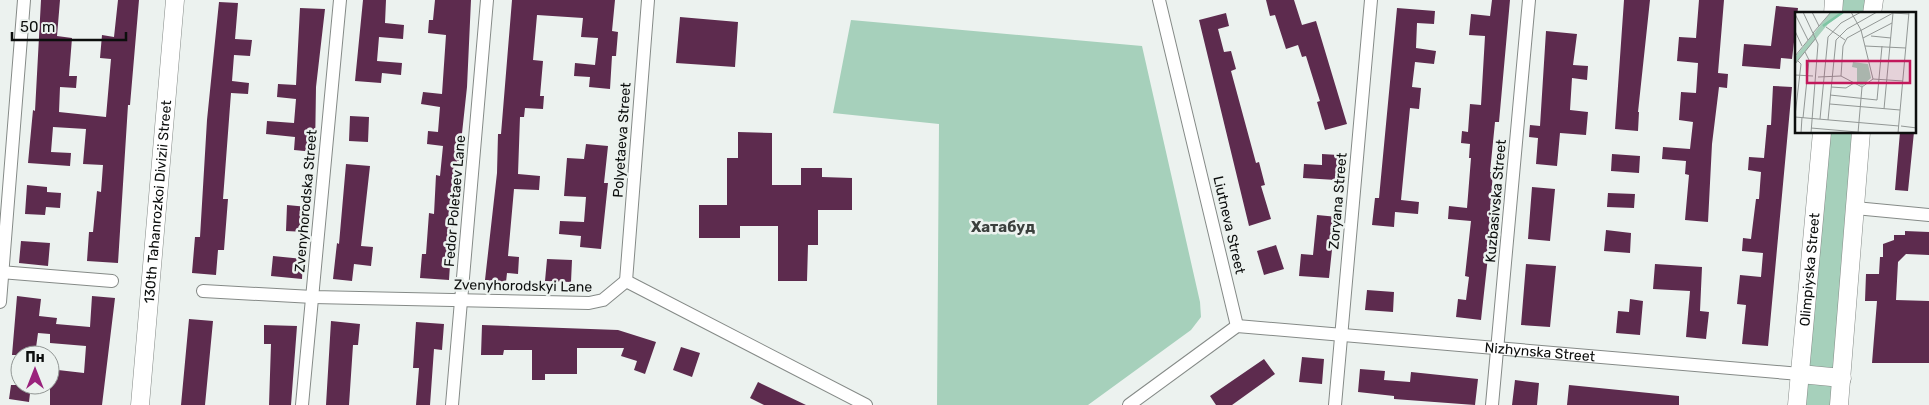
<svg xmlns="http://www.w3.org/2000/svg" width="1929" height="405" font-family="Rubik,sans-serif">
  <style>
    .green { fill: #a6d0bb }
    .building { fill: #5d2b4e }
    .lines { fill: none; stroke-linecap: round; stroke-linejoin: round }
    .street-casing { stroke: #858a87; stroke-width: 14 }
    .secondary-casing { stroke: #858a87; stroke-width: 19 }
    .street { stroke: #fff; stroke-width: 12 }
    .secondary { stroke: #fff; stroke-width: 18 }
    .labels { text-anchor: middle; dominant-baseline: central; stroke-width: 5; stroke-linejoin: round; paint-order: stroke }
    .street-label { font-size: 14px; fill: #0c0e0d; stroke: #ecf2ef }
    .neighbourhood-label { font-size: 15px; font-weight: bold; fill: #3b403d; stroke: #ecf2ef }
    .inset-river { fill: none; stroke: #7ec5a4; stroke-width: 2.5 }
    .inset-road { fill: none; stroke: #929795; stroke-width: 1 }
    .view { fill: #c2185b; fill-opacity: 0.15; stroke: #c2185b; stroke-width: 2.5 }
    .inset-edge { fill: none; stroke: #0c0e0d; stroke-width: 2.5 }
  </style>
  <rect width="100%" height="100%" fill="#ecf2ef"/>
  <path class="green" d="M1834 0H1874L1873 14H1833Z
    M851 20 1142 46 1200 302 1201 317 1191 330 1088 405H937L939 124 833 113Z
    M1822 133H1863L1839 405H1797Z"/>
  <path class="building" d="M41 0H60L57 36 72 38 69 76H77L76 88 60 87 59 112 106 117 111 59 100 58 102 35 114 37 118 0H139L130 105H128L118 263 87 261 89 232H93L97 191 101 192 103 165 83 164 86 129 53 127 51 152 71 153 70 166 28 163 33 110 35 111Z
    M363 0H386L385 23 404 25 403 39 379 37 377 61 402 63 401 75 382 73 381 83 355 81Z
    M435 0H471L467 87 459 161H457L449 280 420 278 422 254H426L429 213 434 214 436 175 440 176 443 146 427 144 428 131 438 132 440 107 421 104 423 92 442 94 446 35 428 33 429 20H433Z
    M512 0H615L612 31 618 32 616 56H612L610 89 589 87 590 77 574 76 575 63 595 65 598 38 581 37 583 18 537 15 533 60 543 61 540 96H544L543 109 525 108 524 117H520L518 174 540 176 539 190 514 189 508 256 519 257 518 274 507 273 506 282 485 280 497 173 498 134H501Z
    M1266 0H1294L1302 25 1316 21 1347 124 1325 130 1317 102 1320 101 1306 56 1302 57 1298 45 1286 49 1275 15 1270 16Z
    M1492 0H1510L1499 122H1495L1490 172H1493L1490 211H1493L1481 320 1456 317 1458 299 1466 300 1469 277 1465 276 1471 221 1448 219 1449 206 1467 208 1471 158H1469L1470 144 1461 143 1462 131 1468 132 1470 104 1481 105 1485 36 1469 35 1471 14 1490 16Z
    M1624 0H1650L1638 112H1639L1638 131 1615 129Z
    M1699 0H1724L1718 73 1728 74 1727 88 1719 87 1712 144 1708 222 1685 220 1689 175 1685 174 1686 161 1662 159 1663 147 1690 149 1693 122 1679 120 1681 92 1696 93 1698 63 1677 61 1679 37 1696 38Z
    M219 2 238 3 235 39 252 40 250 56 234 55 232 81 249 83 248 94 231 93 223 199H228L224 250H218L216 275 192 273 195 237H200L207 120Z
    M1776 6 1798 8 1792 59 1781 58 1780 69 1742 66 1744 44 1771 46Z
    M300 8 325 9 316 87 315 152 294 150 295 137 266 134 267 121 294 123 296 99 277 97 278 84 296 85Z
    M1397 8 1435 11 1434 24 1417 23 1416 48 1436 51 1434 64 1415 62 1412 87 1421 88 1419 109 1410 108 1401 200 1419 202 1418 214 1395 212 1394 227 1372 225 1375 198H1379Z
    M1226 13 1229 26 1218 29 1224 52 1231 51 1236 69 1231 71 1256 163 1259 162 1265 185 1261 186 1271 219 1249 226 1199 20Z
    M680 17 738 22 735 67 676 63Z
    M1546 31 1577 34 1573 65 1588 66 1587 80 1572 78 1570 110 1588 112 1586 135 1560 133 1557 166 1536 164 1538 138 1529 137 1530 125 1540 126Z
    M1773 86 1792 87 1768 346 1742 344 1746 305 1737 304 1740 275 1761 277 1763 253 1742 251 1743 238 1751 239 1756 199H1759L1761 172 1748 170 1749 157 1764 158 1767 125H1771Z
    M350 116 369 117 368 142 349 141Z
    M738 132 772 133V185H801V168H822V177L852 178V210H818V245H808L807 281H778V226H740V238H699V205H727V158H738Z
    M1900 132H1914L1908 191 1895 190Z
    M586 144 608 146 604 183H608L601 249 580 247 581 236 559 234 560 221 584 222 586 197 564 196 567 158 584 159Z
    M1322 154 1338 155 1336 180 1303 178 1304 164 1322 165Z
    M1612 154 1640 156 1639 173 1611 171Z
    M346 164 370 166 361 246 373 247 371 266 354 264 352 281 333 279 337 243 339 244Z
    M27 185 47 187V192L61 193 60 208 46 207 45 215 25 214Z
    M1532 187 1555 189 1550 241 1528 239Z
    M1608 193 1635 194 1634 208 1607 207Z
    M287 205 308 207 306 232 286 231Z
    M1317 215 1338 217 1336 240H1333L1329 278 1299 276 1301 254 1313 255Z
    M1606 230 1631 233 1630 253 1604 251Z
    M1905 231 1929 232V255L1906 254 1898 262 1896 300 1929 301V363H1872L1877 301H1865L1866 274H1879L1880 257H1883V244L1894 240V235H1905Z
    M21 241 50 243 48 266 19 263Z
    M1276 245 1284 269 1264 275 1257 251Z
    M273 256 303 259 302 279 271 276Z
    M547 259 572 260 571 282 545 281Z
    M1526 264 1556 266 1550 327 1521 325Z
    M1655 264 1702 267 1700 311 1709 312 1706 339 1686 337 1690 291 1653 289Z
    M1367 290 1394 292 1393 312 1365 310Z
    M17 296 41 299 39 316 57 318 56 324 90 327 92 296 115 298 102 405H50V380L57 381 58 370 84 373 86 346 50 343V334L38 333 35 355H12Z
    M1630 299 1643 301 1640 335 1616 333 1618 311 1629 312Z
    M189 319 213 321 205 405H181Z
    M331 321 360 324 358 345H353L349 405H326Z
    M416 322 444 324 442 350 434 349 430 405H416L419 368H413Z
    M264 325 297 326 291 405H269L271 344H264Z
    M482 325 618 330 656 342 645 374 634 370 637 361 621 356 624 348H577V374H545V380H532V350H504L503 355H481Z
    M681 347 700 353 692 377 673 370Z
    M1302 357 1324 359 1322 384 1299 382Z
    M1264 359 1275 374 1232 405H1216L1210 396Z
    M1360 369 1385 371 1384 380 1410 382 1411 372 1478 379 1475 405 1394 399V396L1358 392Z
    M1515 380 1539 383 1537 405H1512Z
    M758 382 806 405H764L750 398Z
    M11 385H31L29 402 9 399Z
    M1569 385 1679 396V405H1567Z"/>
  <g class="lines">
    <g class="street-casing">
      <g id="street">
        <path d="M1159 0 1237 326"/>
        <path d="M1855 208 1929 215"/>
        <path d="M0 272 112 281"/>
        <path d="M626 281 648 0"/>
        <path d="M626 281 866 405"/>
        <path d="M203 291 313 297 589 303 603 300 626 281"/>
        <path d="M0 302 24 0"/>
        <path id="s1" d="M1237 326 1800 374"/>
        <path d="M302 405 340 0"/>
        <path d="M452 405 487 0"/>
        <path d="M1129 405 1237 326"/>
        <path d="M1335 405 1371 0"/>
        <path d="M1492 405 1529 0"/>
      </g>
    </g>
    <g class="secondary-casing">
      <g id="secondary">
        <path d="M1833 14 1834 0"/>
        <path d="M1872 14 1874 0"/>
        <path d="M1800 374 1842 378"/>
        <path id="s2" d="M140 405 175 0"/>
        <path id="s3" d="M1797 405 1822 132"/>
        <path d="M1839 405 1861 132"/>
      </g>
    </g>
    <use href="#street" class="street"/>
    <use href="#secondary" class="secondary"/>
  </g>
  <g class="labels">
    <g class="street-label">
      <text transform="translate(622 140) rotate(-86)">Polyetaeva Street</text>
      <text transform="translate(306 201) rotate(-85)">Zvenyhorodska Street</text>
      <text transform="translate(455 201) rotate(-85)">Fedor Poletaev Lane</text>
      <text transform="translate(1338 201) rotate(-85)">Zoryana Street</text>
      <text transform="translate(1496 201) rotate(-85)">Kuzbasivska Street</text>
      <text stroke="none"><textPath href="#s2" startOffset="204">130th Tahanrozkoi Divizii Street</textPath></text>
      <text transform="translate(1229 225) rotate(77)">Liutneva Street</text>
      <text stroke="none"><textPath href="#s3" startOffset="136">Olimpiyska Street</textPath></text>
      <text transform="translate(523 286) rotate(1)">Zvenyhorodskyi Lane</text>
      <text stroke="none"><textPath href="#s1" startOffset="304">Nizhynska Street</textPath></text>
    </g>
    <g class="neighbourhood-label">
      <text x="1003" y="227">Хатабуд</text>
    </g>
  </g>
  <g transform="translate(1795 12)">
    <rect width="121" height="121" fill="#ecf2ef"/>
    <path d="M36 0H50L33 12 0 52V45ZM58 50 73 52 76 66 67 74 62 71V56L57 55Z" fill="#a6d0bb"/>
    <path class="inset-river" d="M28 14 48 0"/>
    <path class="inset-road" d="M8 0 23 32 16 121M17 0 24 14M56 0 66 18 78 67M0 2 13 28M31 15 50 28M0 19 7 34M18 21 36 0M76 24 96 26M68 26 97 11M70 34 111 36M0 44 19 21M0 52 21 26M0 63 18 64M46 64 48 34 52 26 98 1 114 2M46 64 67 75M23 65 46 64M78 67 108 69M36 75 51 76 59 71M35 83 82 88 87 34M35 92 105 98M89 97 98 1M0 104 6 52 3 49M0 105 104 114M8 106 14 48 10 40M25 107 33 25 46 11 66 0M33 108 41 28 52 17 82 0M106 114 122 116M16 116 74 121M6 121 7 105M63 121 67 75 78 67M103 121 114 0"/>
    <path class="view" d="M12 49H115V71H12Z"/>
    <rect width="121" height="121" class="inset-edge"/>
  </g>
  <g transform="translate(35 370)"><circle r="24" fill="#ecf2ef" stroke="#929795"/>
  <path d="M0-4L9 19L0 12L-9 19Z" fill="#9a227c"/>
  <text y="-8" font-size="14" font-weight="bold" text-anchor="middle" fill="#0c0e0d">Пн</text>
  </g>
  <path d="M12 32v8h114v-8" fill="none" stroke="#0c0e0d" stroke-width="2.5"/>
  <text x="20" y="32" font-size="15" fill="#0c0e0d" stroke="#ecf2ef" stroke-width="4" paint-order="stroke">50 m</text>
</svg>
